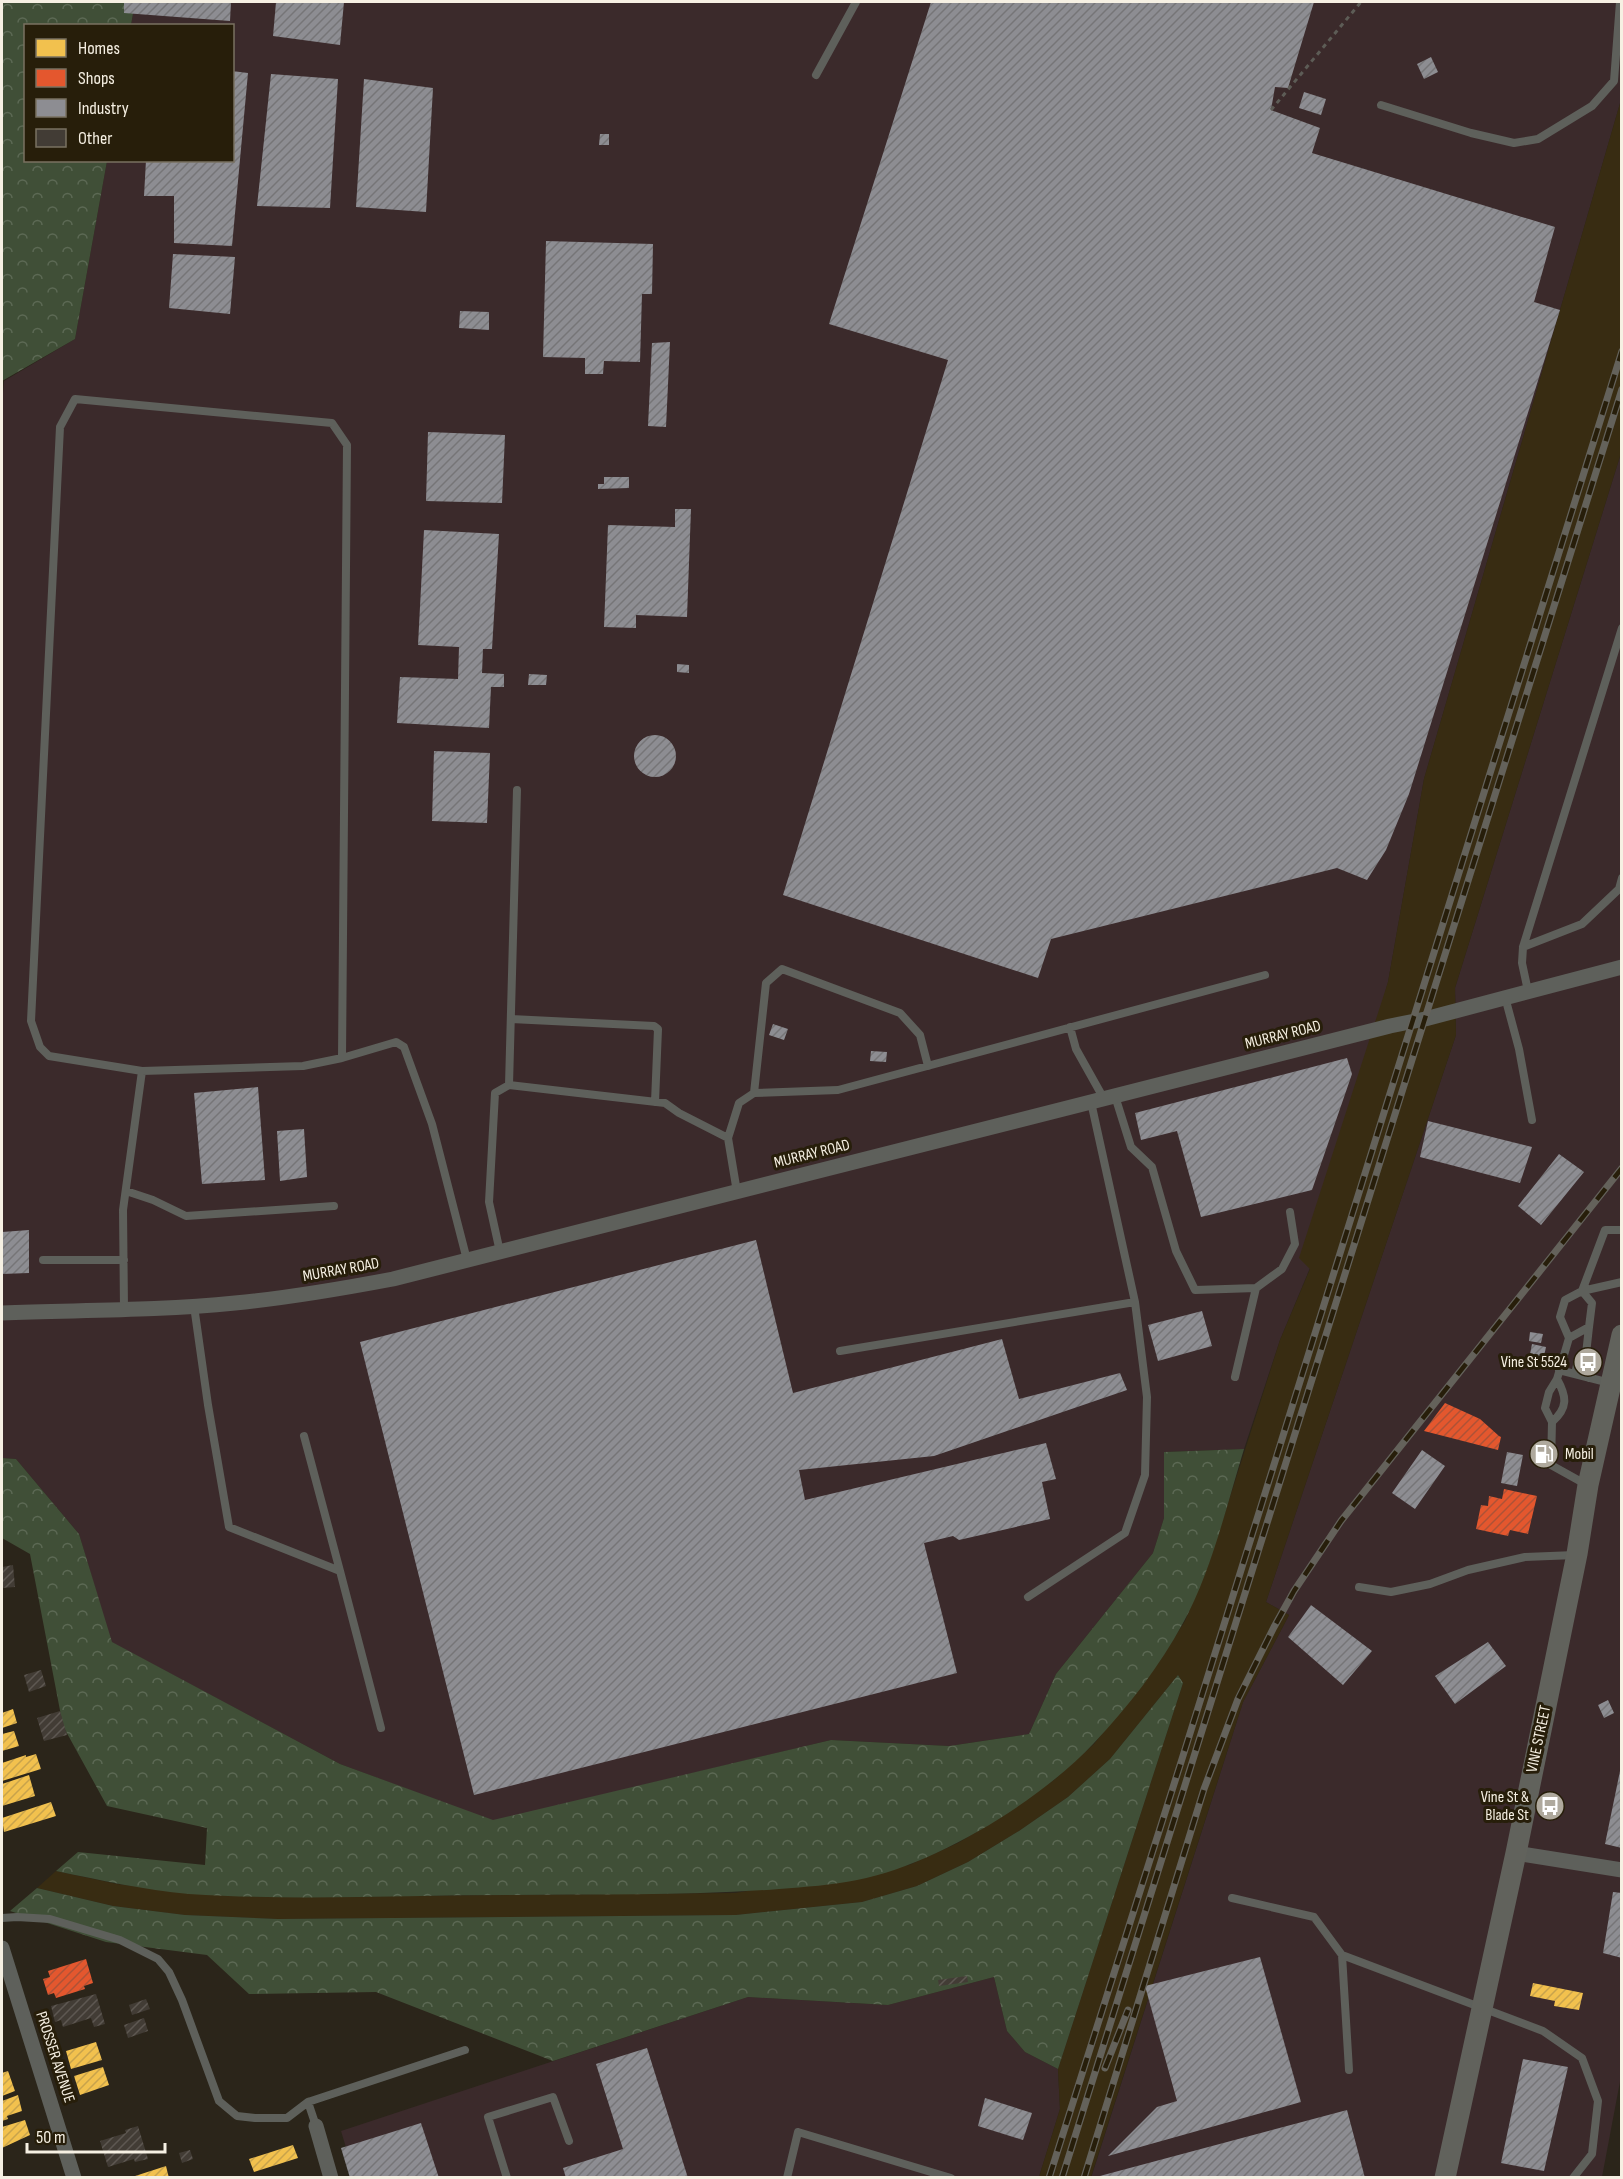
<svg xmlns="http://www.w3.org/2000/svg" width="1623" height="2179" font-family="'Sofia Sans Condensed',sans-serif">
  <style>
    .industrial { fill: #3b2a2b }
    .built { fill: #382c12 }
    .forest { fill: url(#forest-crowns) }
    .homes { fill: url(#homes-hatch) }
    .shops { fill: url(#shops-hatch) }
    .industry { fill: url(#industry-hatch) }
    .building { fill: url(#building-hatch) }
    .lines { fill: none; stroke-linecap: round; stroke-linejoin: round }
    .path { stroke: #5d5c56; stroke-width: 3; stroke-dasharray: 4.5 4.5; stroke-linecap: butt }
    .service { stroke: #5e605b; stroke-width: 8 }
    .minor { stroke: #5e605b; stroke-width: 15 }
    .secondary { stroke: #61625c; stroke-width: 21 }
    .rail-casing { stroke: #64625b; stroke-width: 7 }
    .rail { stroke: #271e0a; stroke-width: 4.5; stroke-dasharray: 14; stroke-linecap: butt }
    .labels { text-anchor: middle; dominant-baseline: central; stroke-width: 6; stroke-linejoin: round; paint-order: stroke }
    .street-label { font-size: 16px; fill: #f6f0e3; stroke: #271e0a }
    .poi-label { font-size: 16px; fill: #f6f0e3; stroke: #271e0a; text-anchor: end }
  </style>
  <defs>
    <pattern id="forest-crowns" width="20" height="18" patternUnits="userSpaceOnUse" patternTransform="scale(1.5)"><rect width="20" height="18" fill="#404f37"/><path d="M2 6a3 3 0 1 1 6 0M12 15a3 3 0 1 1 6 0" fill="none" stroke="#5c6954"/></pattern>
    <pattern id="homes-hatch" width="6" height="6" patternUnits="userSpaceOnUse" patternTransform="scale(1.5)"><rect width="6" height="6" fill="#f2c14e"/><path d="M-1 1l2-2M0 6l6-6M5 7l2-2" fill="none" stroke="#c8a34c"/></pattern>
    <pattern id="shops-hatch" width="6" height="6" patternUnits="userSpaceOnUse" patternTransform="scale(1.5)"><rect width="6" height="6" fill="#e4572e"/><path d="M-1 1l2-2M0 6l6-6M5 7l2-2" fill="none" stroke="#ae5236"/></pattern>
    <pattern id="industry-hatch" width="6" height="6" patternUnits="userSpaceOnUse" patternTransform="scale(1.5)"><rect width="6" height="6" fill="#8d8d92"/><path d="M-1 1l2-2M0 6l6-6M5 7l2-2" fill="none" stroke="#767577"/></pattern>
    <pattern id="building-hatch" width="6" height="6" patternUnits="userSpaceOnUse" patternTransform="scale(1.5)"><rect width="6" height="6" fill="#423c35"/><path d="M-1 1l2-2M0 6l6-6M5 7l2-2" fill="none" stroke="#5e5852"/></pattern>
  </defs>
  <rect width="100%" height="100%" fill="#2b251a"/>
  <path class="industrial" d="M135 2H1621V100L1424 779 1388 982 1310 1268 1280 1340 1244 1449 1164 1452V1518L1153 1553 1056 1674 1029 1734 949 1746 831 1740 493 1821 340 1764 111 1642 79 1534 16 1459 2 1458V404L4 381 75 339 107 161 232 160V26L131 25Z
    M1621 453 1622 2071 1602 2177 1091 2178 1243 1702 1289 1615 1266 1602 1456 1035 1455 988Z
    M994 1977 1007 2031 1025 2052 1058 2069 1060 2109 1039 2177H355L341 2131 748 1997 888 2005Z"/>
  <path class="built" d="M1621 100V453L1455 988 1456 1035 1266 1602 1289 1615 1243 1702 1091 2177H1039L1060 2109 1058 2069 1183 1683 1178 1675 1110 1759 1068 1797 1019 1831 968 1862 917 1886 862 1902 736 1915 278 1919 185 1915 113 1906 37 1888 56 1871 117 1884 187 1893 278 1897 735 1893 909 1865 958 1843 1007 1813 1054 1780 1094 1744 1159 1662 1185 1621 1209 1563 1280 1340 1310 1269 1299 1258 1388 982 1424 779Z"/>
  <path class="forest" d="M2 2H135L131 25 26 26V160L107 161 75 339 2 381Z
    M1244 1449C1227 1504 1211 1573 1183 1623 1160 1666 1128 1707 1094 1743 1040 1801 935 1865 857 1880 832 1885 805 1887 779 1889 690 1896 599 1894 509 1895 403 1895 295 1901 189 1894 144 1890 100 1880 56 1871L78 1852 205 1865 207 1828 107 1806 63 1726 30 1554 2 1538V1458L16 1459 79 1534 112 1642 340 1764 493 1820 831 1740 949 1746 1029 1734 1056 1674 1153 1553 1164 1518V1452Z
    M1178 1675 1183 1683 1058 2069 1025 2052 1007 2031 994 1977 888 2005 748 1997 553 2061 376 1992 249 1994 207 1955 106 1942 10 1911 37 1888 113 1906 185 1915 278 1919 736 1915 862 1902 917 1886 968 1862 1019 1831 1068 1797 1110 1759Z"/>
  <path class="homes" d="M13 1709 17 1723 2 1728V1713Z
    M14 1731 19 1746 2 1751V1734Z
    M36 1754 41 1769 2 1781V1763L26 1755V1757Z
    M29 1775 35 1796 2 1806V1784Z
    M51 1802 56 1816 4 1832 2 1818Z
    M1533 1983 1583 1993 1579 2010 1554 2006 1555 2001 1530 1996Z
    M96 2042 102 2060 71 2069 66 2051Z
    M103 2067 109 2085 80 2095 74 2076Z
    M8 2071 15 2091 2 2096V2073Z
    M18 2095 22 2111 7 2116 8 2119 2 2121V2101Z
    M25 2120 30 2135 2 2148V2127Z
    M293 2145 298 2158 254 2172 249 2159Z
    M166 2166 169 2178H132V2177Z"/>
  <path class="shops" d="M1445 1403 1480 1419 1499 1436 1501 1437 1498 1450 1424 1431Z
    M1504 1489 1537 1496 1528 1534 1510 1530 1508 1536 1476 1529 1481 1505 1488 1506 1489 1496 1502 1499Z
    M86 1959 93 1983 84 1986 85 1989 56 1998 54 1993 48 1995 43 1979 50 1977 48 1971Z"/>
  <path class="industry" d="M124 2H231L230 21 124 13Z
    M276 2H344L340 45 273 36Z
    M931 2H1314L1288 88 1275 87 1271 110 1320 128 1312 153 1555 227 1534 302 1560 310 1409 794 1386 850 1367 880 1337 868 1051 939 1038 978 783 895 948 360 829 324Z
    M1431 57 1438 72 1424 79 1417 64Z
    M232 71 248 73 232 246 174 243V196H144L146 160H232Z
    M271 74 338 79 330 208 257 206Z
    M364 79 433 88 426 212 356 207Z
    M1304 92 1326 99 1321 115 1299 108Z
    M600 134H609V145H599Z
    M546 241 653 244 652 294H642L640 362 604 361 603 374H585V358L543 357Z
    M173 254 235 257 230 314 169 308Z
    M460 311 489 312V330L459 328Z
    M670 342 666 427 648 426 652 343Z
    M428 432 505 435 502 503 426 501Z
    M604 477H629V488L598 489V484H604Z
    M675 509H691L687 617 636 615V628L604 627 608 525 675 527Z
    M424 530 499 534 492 649H483L482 673 504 674V687H491L489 728 397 723 400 677 458 679 459 647 418 645Z
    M677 664 689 665V673L677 672Z
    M529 674 547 675 546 685H528Z
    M634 756a21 21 0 1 1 42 0a21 21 0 1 1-42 0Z
    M434 751 490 753 487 823 432 821Z
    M773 1024 788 1029 784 1040 769 1035Z
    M871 1051 887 1052 886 1062 870 1061Z
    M1347 1058 1352 1074 1312 1190 1201 1217 1177 1131 1141 1140 1135 1113Z
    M258 1087 265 1180 202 1184 194 1093Z
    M1428 1121 1532 1147 1520 1183 1420 1157Z
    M304 1129 307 1177 280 1181 277 1131Z
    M1559 1154 1584 1172 1541 1225 1518 1206Z
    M29 1230V1273L2 1274V1232Z
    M756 1240 793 1393 1002 1339 1019 1399 1120 1373 1127 1390 934 1456 799 1470 805 1500 1046 1443 1056 1479 1042 1482 1050 1519 959 1540 953 1536 924 1543 957 1673 474 1795 360 1342Z
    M1202 1311 1212 1346 1158 1361 1148 1325Z
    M1530 1332 1543 1334 1541 1343 1529 1341Z
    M1532 1344 1546 1347 1543 1361 1529 1359Z
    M1422 1450 1445 1466 1415 1509 1392 1493Z
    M1507 1452 1523 1455 1517 1486 1501 1483Z
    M1311 1605 1372 1651 1343 1685 1288 1637Z
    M1488 1642 1506 1666 1455 1704 1435 1676Z
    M1608 1700 1614 1713 1604 1718 1598 1705Z
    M1620 1771H1622V1848L1605 1844Z
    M1613 1892 1622 1893V1958L1603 1953Z
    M1260 1957 1301 2102 1108 2156 1157 2107 1177 2101 1145 1986Z
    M647 2048 688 2178H566L563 2168 623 2149 596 2064Z
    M1523 2059 1568 2067 1544 2171 1501 2163Z
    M985 2098 1032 2113 1023 2140 978 2126Z
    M1347 2110 1365 2178H1096V2177Z
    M421 2123 439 2178H350L341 2148Z"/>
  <path class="building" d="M13 1565 15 1587 2 1588V1567Z
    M41 1670 46 1686 29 1692 24 1675Z
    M60 1711 67 1735 44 1741 37 1718Z
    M967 1976 968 1982 939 1986 938 1980Z
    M96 1994 105 2024 94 2027 91 2018 63 2027 61 2020 55 2022 51 2006Z
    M146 1999 150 2009 132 2015 129 2005Z
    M144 2018 148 2031 128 2038 124 2025Z
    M138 2126 148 2159 135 2162 134 2159 108 2167 100 2141 126 2133 125 2130Z
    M190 2150 193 2159 182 2163 179 2153Z"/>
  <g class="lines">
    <path class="path" d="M1271 110 1361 2"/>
    <path class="service" d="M816 75 856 2
      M1381 105 1471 133 1514 143 1538 139 1592 106 1614 81 1620 2
      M1523 947 1582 924 1619 889 1622 878
      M1528 991 1522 963 1523 947 1622 628
      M1505 997 1519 1049 1532 1120
      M511 1019 654 1026 658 1029 655 1102
      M1070 1027 1076 1049 1104 1099
      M142 1071 49 1056 40 1047 31 1021 60 427 75 399 332 423 347 445 342 1058
      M509 1085 517 790
      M754 1093 766 983 782 969 900 1013 920 1035 928 1066
      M1115 1096 1131 1147 1152 1167 1176 1251 1195 1290 1256 1288 1235 1377
      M728 1138 739 1103 754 1093 838 1090 1265 975
      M126 1191 153 1200 186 1216 334 1206
      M500 1252 489 1202 495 1093 509 1085 665 1103 679 1113 728 1138 737 1192
      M43 1260H124
      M1256 1288 1282 1269 1295 1244 1290 1212
      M194 1306 208 1405 229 1527 340 1571 381 1728
      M124 1309 123 1210 142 1071 303 1066 342 1058 396 1042 404 1047 432 1124 467 1260
      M1569 1338 1589 1327 1592 1303 1582 1291 1622 1282
      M840 1351 1135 1302 1091 1102
      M1586 1354 1589 1327
      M1559 1370 1610 1383
      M1575 1374 1578 1361 1586 1354 1591 1364 1589 1378
      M1552 1422C1568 1408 1567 1397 1557 1379
      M304 1436 340 1571
      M1587 1485 1551 1465 1552 1422 1545 1408 1549 1392 1557 1379 1569 1338 1560 1317 1565 1300 1582 1291 1605 1230H1622
      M1359 1587 1391 1592 1430 1584 1468 1570 1525 1557 1575 1555
      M1028 1597 1125 1533 1145 1475 1147 1397 1135 1302
      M1232 1898 1314 1917 1342 1955 1543 2031 1582 2058 1598 2101 1592 2154 1573 2178
      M2 1918 17 1917 50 1919 120 1940 158 1959 169 1972 182 2000 219 2101 237 2116 255 2118H287L308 2102
      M1342 1955 1349 2070
      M316 2126 308 2102 465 2050
      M507 2178 488 2117 553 2097 569 2141
      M787 2178 798 2132 951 2178"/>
    <path class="minor" d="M2 1313C79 1310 157 1311 235 1303 288 1298 340 1289 393 1279L1390 1026 1425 1019 1622 967
      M1516 1853 1622 1870
      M2 1948 74 2178
      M316 2126 331 2178"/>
    <path class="secondary" d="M1445 2178 1516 1853 1577 1554 1588 1485 1622 1335"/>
    <g class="rail-casing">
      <path id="rail" d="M1105 2068 1128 2010
        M1049 2178 1182 1759 1622 351
        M1062 2178 1622 389
        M1084 2178 1204 1789 1238 1699 1274 1627 1294 1591 1341 1521 1622 1168"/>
    </g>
    <use href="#rail" class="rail"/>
  </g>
  <defs>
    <g id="bus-disc" transform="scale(1.5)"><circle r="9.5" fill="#afa99d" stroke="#271e0a"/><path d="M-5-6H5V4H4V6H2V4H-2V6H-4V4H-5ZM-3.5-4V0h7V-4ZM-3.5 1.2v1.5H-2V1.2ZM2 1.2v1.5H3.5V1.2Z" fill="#fff"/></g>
    <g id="fuel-disc" transform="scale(1.5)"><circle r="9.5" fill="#afa99d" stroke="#271e0a"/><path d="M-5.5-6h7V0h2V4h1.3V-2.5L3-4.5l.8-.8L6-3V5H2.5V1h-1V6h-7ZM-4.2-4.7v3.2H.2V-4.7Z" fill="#fff"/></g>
  </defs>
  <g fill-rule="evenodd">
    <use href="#bus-disc" x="1588" y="1362"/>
    <use href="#fuel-disc" x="1544" y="1454"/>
    <use href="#bus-disc" x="1550" y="1806"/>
  </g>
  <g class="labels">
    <g class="street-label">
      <text transform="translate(1283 1035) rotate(-14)">MURRAY ROAD</text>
      <text transform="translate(812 1154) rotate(-14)">MURRAY ROAD</text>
      <text transform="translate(341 1270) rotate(-10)">MURRAY ROAD</text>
      <text transform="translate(1539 1739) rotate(-78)">VINE STREET</text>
      <text transform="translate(55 2057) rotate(72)">PROSSER AVENUE</text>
    </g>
    <g class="poi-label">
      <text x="1567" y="1362">Vine St 5524</text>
      <text x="1565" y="1454" text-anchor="start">Mobil</text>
      <text x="1529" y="1797">Vine St &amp;<tspan x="1529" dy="18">Blade St</tspan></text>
    </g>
  </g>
  <rect width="1623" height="2179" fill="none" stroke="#f6f0e3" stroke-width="6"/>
  <rect x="24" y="24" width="210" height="138" fill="#271e0a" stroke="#7a7261" stroke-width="1.5"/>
  <rect x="36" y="39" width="30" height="18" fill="#f2c14e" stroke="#7a7261" stroke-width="1.5"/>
  <text x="78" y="54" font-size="18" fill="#f6f0e3">Homes</text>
  <rect x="36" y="69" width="30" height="18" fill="#e4572e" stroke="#7a7261" stroke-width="1.5"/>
  <text x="78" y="84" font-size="18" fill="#f6f0e3">Shops</text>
  <rect x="36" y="99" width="30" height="18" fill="#8d8d92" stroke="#7a7261" stroke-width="1.5"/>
  <text x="78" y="114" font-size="18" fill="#f6f0e3">Industry</text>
  <rect x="36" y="129" width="30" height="18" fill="#423c35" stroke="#7a7261" stroke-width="1.5"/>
  <text x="78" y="144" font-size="18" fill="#f6f0e3">Other</text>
  <path d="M27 2143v9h138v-9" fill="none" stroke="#f6f0e3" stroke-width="3"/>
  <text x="36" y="2143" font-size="18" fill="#f6f0e3" stroke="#271e0a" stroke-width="4.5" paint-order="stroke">50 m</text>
</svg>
